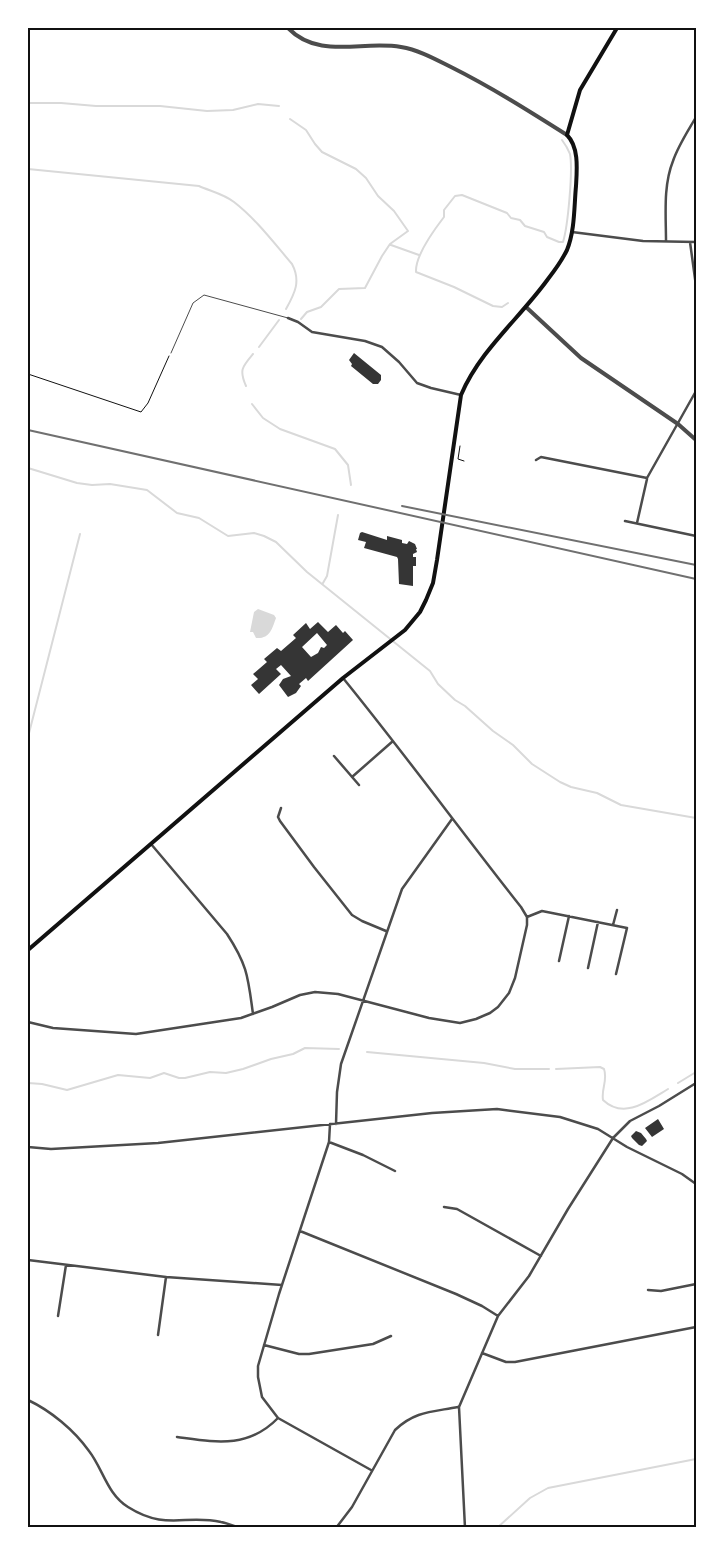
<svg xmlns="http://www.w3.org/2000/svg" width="724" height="1555" font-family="'Golos Text',sans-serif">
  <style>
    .water { fill: #d9d9d9 }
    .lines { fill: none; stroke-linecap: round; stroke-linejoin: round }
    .stream { stroke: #d9d9d9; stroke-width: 2 }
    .building { fill: #353535; fill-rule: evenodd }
    .path { stroke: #111; stroke-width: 1 }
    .service { stroke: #4c4c4c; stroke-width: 1 }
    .minor { stroke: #4c4c4c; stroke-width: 2.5 }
    .tertiary { stroke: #4c4c4c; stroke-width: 4 }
    .secondary { stroke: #111; stroke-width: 4 }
    .rail { stroke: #707070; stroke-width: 2 }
    .neatline { fill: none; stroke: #111; stroke-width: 2 }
  </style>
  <rect width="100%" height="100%" fill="#fff"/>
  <path class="water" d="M258 609 274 615 276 618C272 629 270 639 256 638L253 632H250L254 612Z"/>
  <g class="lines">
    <path class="stream" d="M28 103H61L96 106H160L207 111 233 110 258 104 279 106
      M290 119 306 130 315 144 322 152 356 169 366 178 378 196 394 211 408 231 390 244 382 256 365 288 339 289 321 307 307 312 301 319
      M28 169 199 186C210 191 224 194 234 202 256 219 274 243 292 264 301 281 295 293 286 309
      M391 245 419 255
      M508 303 502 307 493 306 454 287 416 272C415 256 434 230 444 217V210L455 196 462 195 507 213 511 218 520 220 525 226 544 232 547 237 559 242H563C568 226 573 170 570 154 568 149 565 144 562 140
      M259 347 279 320
      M246 386C239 370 242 367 253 354
      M252 404 263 418 280 429 335 449 348 465 351 485
      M28 468 77 483 92 485 110 484 147 490 177 513 199 518 228 536 254 533 264 536 276 542 307 572 430 671 438 684 455 700 465 706 493 731 513 745 532 764 560 782 571 787 597 793 621 805 696 818
      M323 583 327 576 338 515
      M28 737 80 534
      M367 1052 484 1063 515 1069H549
      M556 1069 600 1067 604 1069C608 1080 601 1089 603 1100 624 1120 648 1101 668 1089
      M28 1083 42 1084 67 1090 118 1075 150 1078 164 1073 179 1078H185L210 1072 226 1073 243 1069 271 1059 293 1054 305 1048 339 1049
      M678 1083 696 1072
      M497 1528 530 1498 548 1488 696 1459"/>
  </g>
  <path class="building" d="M354 353 381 375V380L378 384H373L351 366 352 364 349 360Z
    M362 532 387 540V536L402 540V543L407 544 409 541 415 544 417 549H416L417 552 413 554V557H416V566H413V586L399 584 398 559 397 557 364 548 366 542 358 540 360 533Z
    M318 622 328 632 336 625 343 633 345 631 353 640 308 681 306 678 299 684 301 686 296 693 288 697 279 685 283 679 291 676 281 665 276 669 281 674 259 694 251 685 258 679 253 674 267 662 264 659 277 648 281 651 296 638 293 635 306 623 310 629ZM317 633 327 645 324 648 321 647 318 653 311 657 302 647Z
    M658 1119 664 1129 652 1137 645 1128Z
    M636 1131 641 1133 646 1139 647 1141 642 1146 639 1145 632 1138 631 1136Z"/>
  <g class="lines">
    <path class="path" d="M28 374 141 412 148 403 169 356
      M460 446 458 459 464 461"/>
    <path class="service" d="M171 353 193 303 204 295 288 318"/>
    <path class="minor" d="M572 232 643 241 696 242
      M666 241C666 215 663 186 673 161 678 146 688 131 696 117
      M690 242 696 286
      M288 318 298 322 312 332 365 341 382 347 399 362 417 383 431 388 461 395
      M536 460 541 457 647 478 696 391
      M625 521 696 536
      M637 523 647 479
      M334 756 359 785
      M352 777 393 741
      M281 808 278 817 280 821 314 867 352 915 362 921 386 931
      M151 844 227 934C248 966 248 978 253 1014
      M527 917 542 911 627 928 616 974
      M613 925 617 910
      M559 961 569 916
      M588 968 598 922
      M28 1022 53 1028 136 1034 241 1018 272 1007 300 995 315 992 338 994 429 1018 460 1023 476 1019 490 1013 498 1007 509 993 515 978 527 925V917L521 907C461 831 404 753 343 678
      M330 1124 329 1142 279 1294 258 1366V1377L262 1397 278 1418 371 1470
      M336 1124 337 1092 341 1064 402 889 452 819
      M329 1142 363 1155 395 1171
      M28 1147 51 1149 158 1143 432 1113 497 1109 560 1117 598 1129 627 1147 682 1174 696 1184
      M444 1207 457 1209 541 1256
      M300 1231 456 1294 482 1306 498 1316
      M28 1260 166 1277 282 1285
      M648 1290 661 1291 696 1284
      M58 1316 66 1265
      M158 1335 166 1277
      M264 1345 299 1354H309L373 1344 391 1336
      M482 1353 506 1362H515L696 1327
      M28 1400C51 1411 74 1430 89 1451 103 1469 107 1494 128 1507 166 1531 185 1514 221 1522 227 1523 234 1526 240 1528
      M177 1437C215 1442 248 1449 278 1418
      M336 1528 352 1507 395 1430C415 1411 432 1412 458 1407
      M465 1528 459 1407 498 1316 529 1276 568 1209 613 1138 630 1121 659 1106 696 1083"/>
    <path class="tertiary" d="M288 28C319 60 362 40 401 47 419 50 435 59 451 67 491 87 529 111 567 135
      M526 307 581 358 678 424 696 440"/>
    <path class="secondary" d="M28 950 343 678 405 630 420 612 426 600 433 583 437 560 461 395C480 350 520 318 548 279 555 270 562 260 567 250 575 230 574 207 576 186 577 169 579 147 567 135L580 90 617 28"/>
    <path class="rail" d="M28 430 696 579
      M402 506 696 565"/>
  </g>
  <rect width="724" height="1555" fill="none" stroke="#ffffff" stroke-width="58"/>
  <rect x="29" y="29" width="666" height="1497" class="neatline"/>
</svg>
